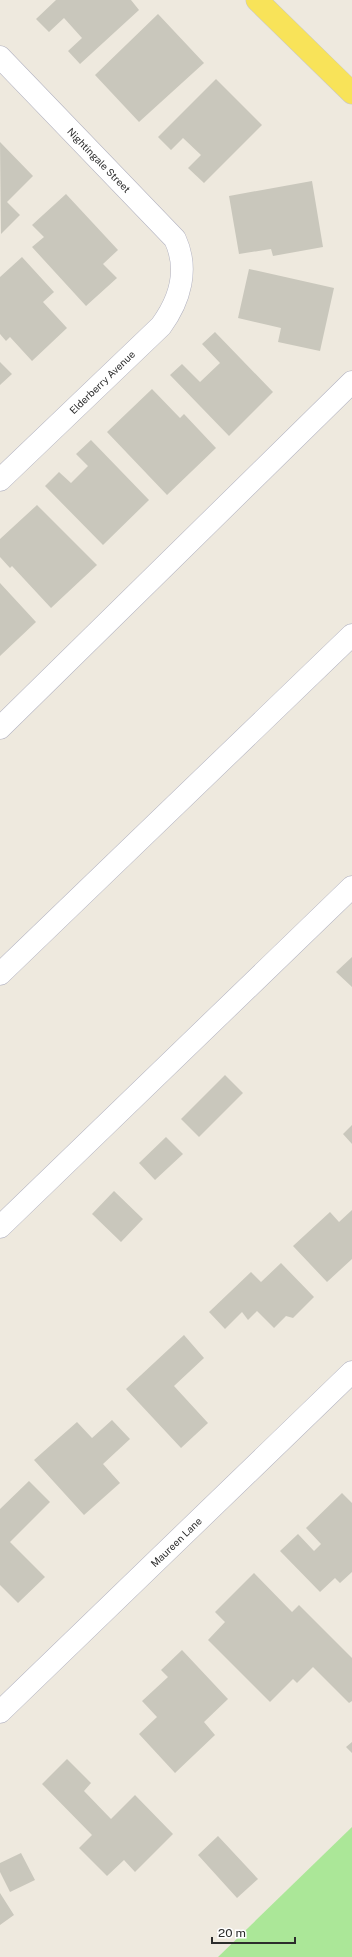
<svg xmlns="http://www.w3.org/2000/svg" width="352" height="1957" font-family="'Public Sans',sans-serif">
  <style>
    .green { fill: #abe798 }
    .building { fill: #c9c7bc }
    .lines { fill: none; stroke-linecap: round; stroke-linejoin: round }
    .street-casing { stroke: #b2b2c0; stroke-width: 23 }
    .primary-casing { stroke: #c8c8c8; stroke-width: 23 }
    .street { stroke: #fff; stroke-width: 22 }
    .primary { stroke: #f8e359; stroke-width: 22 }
    .labels { text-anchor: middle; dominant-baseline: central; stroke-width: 4; stroke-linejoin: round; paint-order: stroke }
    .street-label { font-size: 10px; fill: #2c2c2c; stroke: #fff }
  </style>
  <rect width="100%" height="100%" fill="#eee9de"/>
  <path class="green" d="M352 1827V1957H218Z"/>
  <path class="building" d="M56 0H131L139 10 80 64 68 51 82 38 64 18 49 32 36 19Z
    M158 14 204 63 139 122 95 75Z
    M216 79 262 125 204 183 188 168 201 155 183 138 171 150 158 137Z
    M0 142 33 176 7 202 20 215 1 234Z
    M312 181 323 247 273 256 271 249 239 254 229 196Z
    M66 194 118 250 103 264 117 278 86 306 32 247 44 237 32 225Z
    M22 257 54 292 43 302 67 328 32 361 10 337 6 341 0 334V277Z
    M249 269 334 288 320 351 278 342 281 328 238 318Z
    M215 332 273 392 229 436 170 375 182 364 200 382 220 363 202 344Z
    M0 362 12 374 0 385Z
    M152 389 180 418 184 414 216 448 167 495 107 432Z
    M91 440 149 500 103 545 45 486 59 472 71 483 88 466 76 454Z
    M37 505 97 565 51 608 12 566 10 568 0 557V539Z
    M0 583 36 622 0 656Z
    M352 957V987L336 972Z
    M225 1075 243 1093 199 1137 181 1119Z
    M352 1125V1144L343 1134Z
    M166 1137 183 1154 155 1180 139 1163Z
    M114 1191 143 1219 121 1242 92 1214Z
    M352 1210V1259L327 1282 293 1246 330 1212 339 1222Z
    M281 1263 314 1297 293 1318 286 1316 274 1328 257 1311 248 1320 242 1312 225 1329 209 1312 251 1272 261 1282Z
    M184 1335 204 1358 174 1386 208 1423 181 1448 126 1389Z
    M112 1420 130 1439 103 1464 120 1483 84 1515 34 1460 77 1422 92 1438Z
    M29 1481 50 1502 10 1542 45 1577 18 1603 0 1585V1509Z
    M342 1493 352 1503V1572L340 1583 335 1578 320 1592 280 1551 298 1534 314 1551 321 1544 306 1528Z
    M254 1573 292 1612 299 1605 352 1658V1701L349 1703 313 1667 297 1683 293 1679 270 1702 208 1640 225 1622 215 1612Z
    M182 1650 228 1699 204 1722 215 1735 175 1773 139 1734 157 1717 142 1701 168 1677 161 1670Z
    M352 1742V1753L346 1747Z
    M67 1759 91 1783 84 1791 111 1819 135 1795 173 1834 135 1872 124 1860 107 1876 79 1848 92 1835 42 1784Z
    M218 1836 258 1879 237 1898 198 1855Z
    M21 1853 35 1880 10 1892 0 1872V1863Z
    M0 1893 14 1915 0 1925Z"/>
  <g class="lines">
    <g class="street-casing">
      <path id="street" d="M0 57 175 239C189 269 180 300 161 326L0 480
        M0 728 352 382
        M0 974 352 635
        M0 1227 352 887
        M0 1712 352 1372"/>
    </g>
    <g class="primary-casing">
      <path id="primary" d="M257 0 352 93"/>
    </g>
    <use href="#street" class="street"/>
    <use href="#primary" class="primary"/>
  </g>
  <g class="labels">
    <g class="street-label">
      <text transform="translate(99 160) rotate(46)">Nightingale Street</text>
      <text transform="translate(102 382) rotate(-44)">Elderberry Avenue</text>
      <text transform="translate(176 1542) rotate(-44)">Maureen Lane</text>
    </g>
  </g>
  <path d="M212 1937v6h83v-6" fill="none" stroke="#2c2c2c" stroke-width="2"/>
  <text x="218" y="1937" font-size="12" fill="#2c2c2c" stroke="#ffffff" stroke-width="3" paint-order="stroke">20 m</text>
</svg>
